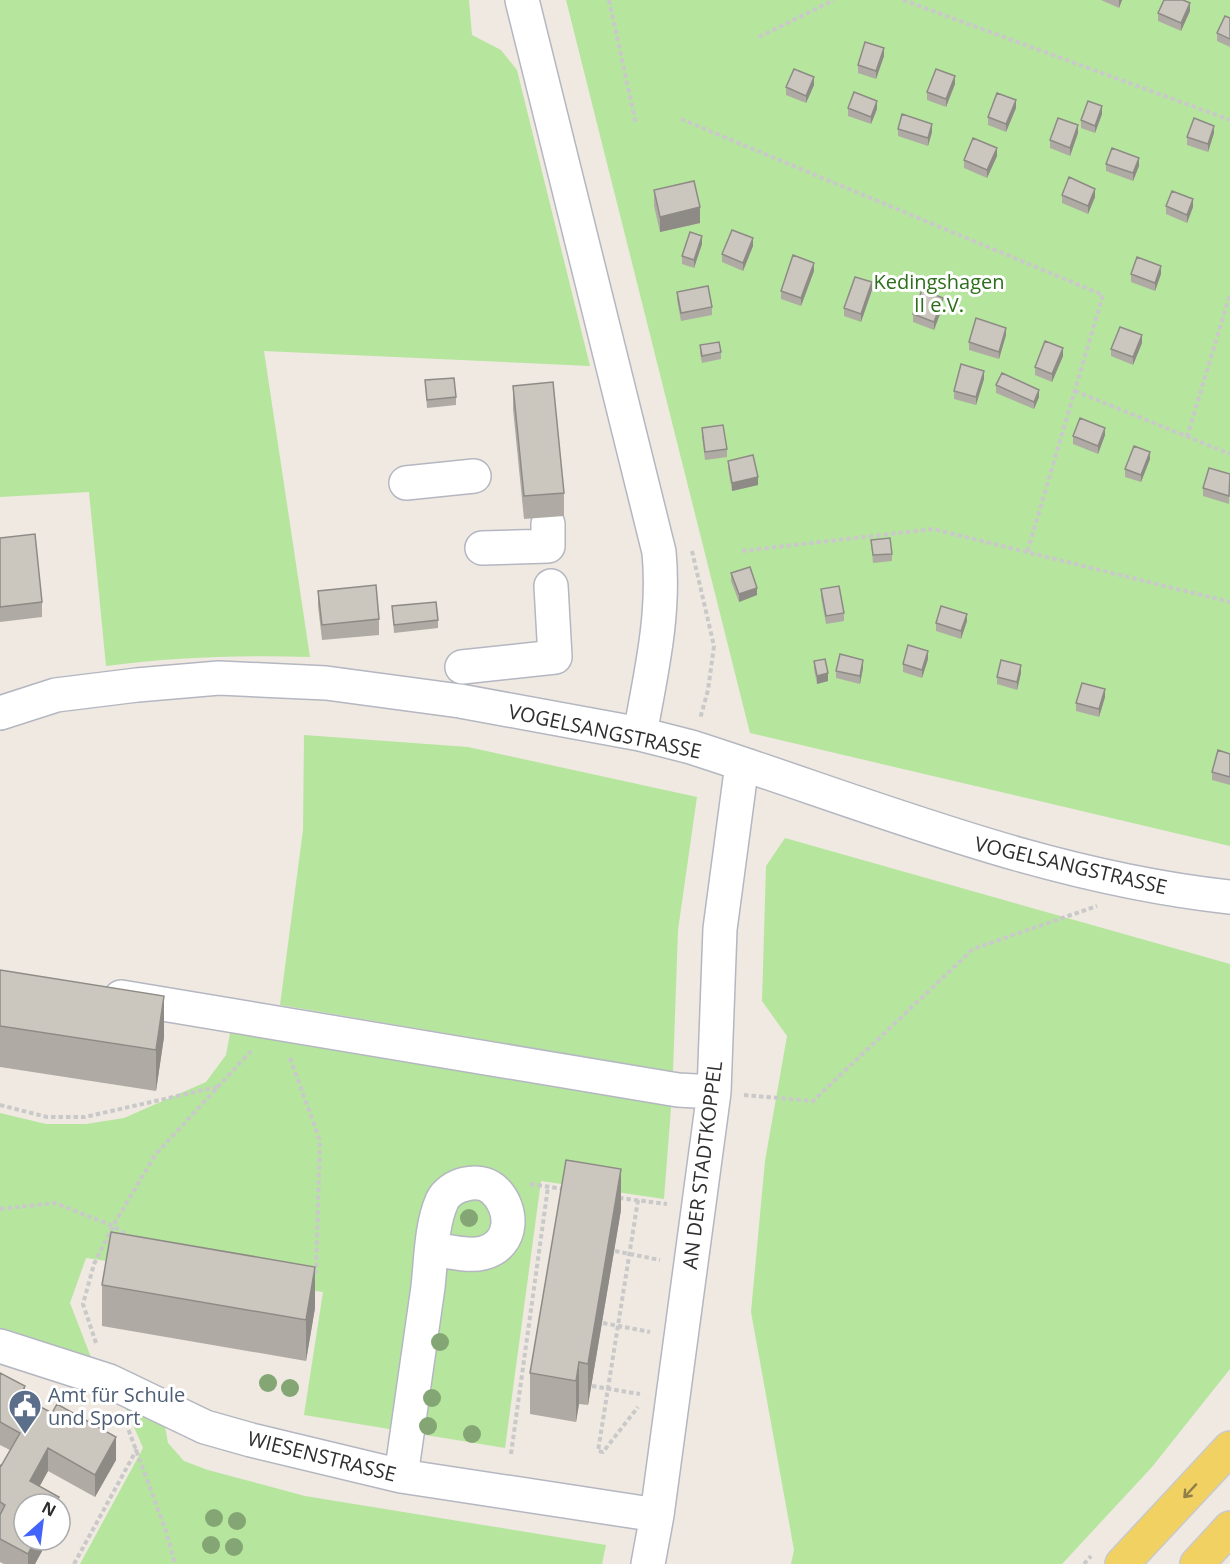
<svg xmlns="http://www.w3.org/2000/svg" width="1230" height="1564" font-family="'Open Sans',sans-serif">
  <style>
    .green { fill: #b6e59e }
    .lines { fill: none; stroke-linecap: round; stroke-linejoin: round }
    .minor-casing { stroke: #b4b7c1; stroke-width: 36 }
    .major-casing { stroke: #c9c9c9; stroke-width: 36 }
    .path { stroke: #c9c9c9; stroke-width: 4; stroke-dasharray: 4.5 3; stroke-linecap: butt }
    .minor { stroke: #fff; stroke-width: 33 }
    .major { stroke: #f2d163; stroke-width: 33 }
    .tree { fill: #84a574 }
    .wall { fill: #afaba4 }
    .shaded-wall { fill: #8e8b86 }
    .building { fill: #cbc7bf; stroke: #8e8b86; stroke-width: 1.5 }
    .oneway { stroke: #908048 }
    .labels { text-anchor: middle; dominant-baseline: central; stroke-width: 6; stroke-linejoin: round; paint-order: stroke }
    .park-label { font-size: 20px; fill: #2c6e1b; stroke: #fff }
    .street-label { font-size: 20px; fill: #2e2e2e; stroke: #fff }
    .service-label { font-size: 20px; fill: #4e5e75; stroke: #fff; text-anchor: start }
  </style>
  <rect width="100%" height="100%" fill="#efe9e1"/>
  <path class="green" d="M0 0H469L472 35 501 50 517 70 590 366 264 351 310 657C241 655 174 657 106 666L89 492 0 497Z
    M566 0H1230V846L750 733Z
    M304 735 468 747 697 797 678 930 673 1072 280 1005 303 830Z
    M785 838 1230 964V1369L1152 1467 1062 1564H791L794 1550 751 1312 765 1161 787 1036 762 1001 766 866Z
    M232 1023 672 1095 664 1199 541 1181 505 1448 304 1415 323 1292 86 1258 70 1303 94 1365 0 1337V1113L46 1124H86L124 1118 206 1082 226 1055Z
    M124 1404 164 1421 168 1443 184 1461 208 1470 305 1496 606 1545 602 1564H80L143 1448Z"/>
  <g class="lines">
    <g class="minor-casing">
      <path id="minor" d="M522 0 659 552C665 614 651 673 640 734
        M406 483 474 476
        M482 548 548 546V524
        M462 667 555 657 551 586
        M0 713 56 695 137 685 219 678 326 683 460 701 640 734 691 747C869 804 1042 877 1230 897
        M121 997 678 1090 714 1092
        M0 1346 109 1381 205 1427 251 1440 401 1476 657 1515
        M401 1476C410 1413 419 1350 428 1287 431 1260 431 1226 442 1201 450 1184 479 1177 493 1189 514 1207 515 1245 483 1253 468 1257 448 1251 433 1249
        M648 1564 657 1515 714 1092 720 929 742 764"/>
    </g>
    <g class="major-casing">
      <path id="major" d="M1122 1564 1230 1448
        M1197 1564 1230 1528"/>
    </g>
    <path class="path" d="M609 0 636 124
      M903 0 1230 120
      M759 37 834 0
      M681 119 1103 295 1027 553
      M1075 391 1230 454
      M1187 437 1230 294
      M692 551 714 646 708 690 700 719
      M742 551 933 529 1230 602
      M290 1058 320 1141 316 1272 311 1273
      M744 1095 813 1101 973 949 1097 906
      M0 1105 47 1117H85L217 1087
      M530 1184 564 1189
      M619 1198 667 1204
      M638 1200 598 1451 603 1452 638 1407
      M0 1209 55 1203 113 1226 130 1237
      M615 1251 660 1260
      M603 1323 650 1332
      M96 1343 83 1304 94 1264 113 1226 155 1155 251 1051
      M592 1386 640 1394
      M126 1423 166 1531 175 1564
      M511 1454 548 1187
      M74 1564 137 1449
      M1084 1564 1091 1556"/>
    <use href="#minor" class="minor"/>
    <use href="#major" class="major"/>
  </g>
  <g class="tree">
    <circle cx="469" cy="1218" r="9"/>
    <circle cx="440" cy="1342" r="9"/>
    <circle cx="268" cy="1383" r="9"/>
    <circle cx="290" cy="1388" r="9"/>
    <circle cx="432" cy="1398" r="9"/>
    <circle cx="428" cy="1426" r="9"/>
    <circle cx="472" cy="1434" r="9"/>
    <circle cx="214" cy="1518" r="9"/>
    <circle cx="237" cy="1521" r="9"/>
    <circle cx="211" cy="1545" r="9"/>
    <circle cx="234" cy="1547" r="9"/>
  </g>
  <path class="wall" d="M1101 0H1122L1119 8Z
    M1190 11 1181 31 1158 21V13Z
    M1230 18V47L1217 41V33Z
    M884 56 876 79 858 73V65Z
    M955 84 946 107 927 100V92Z
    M814 85 806 103 786 95V87Z
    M848 108 877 109 871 124 848 116Z
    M1016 108 1006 132 988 125V117Z
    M1102 114 1095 133 1081 128V120Z
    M898 129 932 132 928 146 898 136Z
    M1078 133 1070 156 1050 148V140Z
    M1214 133 1208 152 1187 145V137Z
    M997 156 987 178 964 168V160Z
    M1106 164 1139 166 1133 181 1106 171Z
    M654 190 700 223 660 232 654 206Z
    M1062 195 1095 197 1088 214 1062 203Z
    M1166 206 1193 207 1187 223 1166 214Z
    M702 244 694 268 682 264V256Z
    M753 246 743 271 722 262V254Z
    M814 271 801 306 781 299V291Z
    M1131 274H1161L1155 291 1131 282Z
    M872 290 861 322 844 316V308Z
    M677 292 712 307V315L681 321 677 300Z
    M943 306 934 330 913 322V314Z
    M1006 335 999 359 969 350V342Z
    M1142 343 1133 365 1111 356V349Z
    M700 345 721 352V359L702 363 700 353Z
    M1063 356 1052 382 1035 375V367Z
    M984 379 976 405 954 399V391Z
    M425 380 456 397V405L427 408Z
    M996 385 1039 397 1034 409 996 393Z
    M513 386 564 493V516L524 519 513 409Z
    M702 428 727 449V457L705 460 702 436Z
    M1105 435 1098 454 1073 444V436Z
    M1150 459 1141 482 1125 477V469Z
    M728 461 758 485 732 491 728 468Z
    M1230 474 1229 504 1203 496V488Z
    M0 538 42 602V617L0 622Z
    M871 540 892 554V561L873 563Z
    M731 573 757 595 739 602 731 581Z
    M821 589 844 613V621L826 624 821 597Z
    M318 591 379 619V635L322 640 318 606Z
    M392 606 438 620V628L394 633Z
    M967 621 961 639 936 631V623Z
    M928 659 922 678 903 672V664Z
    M814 661 828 681 817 684 814 669Z
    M863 668 860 684 836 678V671Z
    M1021 673 1017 690 997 684V677Z
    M1105 697 1099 717 1076 711V703Z
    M1230 754V785L1212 780V772Z
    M0 970 164 1037 156 1091 0 1067Z
    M621 1210 588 1405 579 1404 576 1422 530 1414V1373Z
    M102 1285 315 1308 306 1361 102 1326Z
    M0 1373 25 1399 116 1460 95 1497 48 1471 39 1487 59 1504 24 1540H48L35 1564H4L0 1562V1465L1 1466 10 1450 0 1445Z"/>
  <path class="shaded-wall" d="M1119 0H1122L1119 8Z
    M1190 3V11L1181 31V23Z
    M884 48V56L876 79V71Z
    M955 76V84L946 107V99Z
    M814 77V85L806 103V96Z
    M1016 100V108L1006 132V124Z
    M877 101V109L871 124V117Z
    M1102 106V114L1095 133V126Z
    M932 124V132L928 146V138Z
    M1078 125V133L1070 156V148Z
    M1214 126V133L1208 152V144Z
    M997 148V156L987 178V170Z
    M1139 158V166L1133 181V173Z
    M1095 189V197L1088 214V206Z
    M1193 199V207L1187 223V215Z
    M700 207V223L660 232V217Z
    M702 236V244L694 268V260Z
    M753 238V246L743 271V263Z
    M814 263V271L801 306V298Z
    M1161 266V274L1155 291V283Z
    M872 282V290L861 322V314Z
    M943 298V306L934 330V322Z
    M1006 328V335L999 359V352Z
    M1142 335V343L1133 365V357Z
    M1063 348V356L1052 382V374Z
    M984 371V379L976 405V397Z
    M1039 390V397L1034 409V402Z
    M1105 428V435L1098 454V446Z
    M1150 452V459L1141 482V475Z
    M758 477V485L732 491V483Z
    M757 588V595L739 602V594Z
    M967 614V621L961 639V631Z
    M928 651V659L922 678V670Z
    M863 660V668L860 684V676Z
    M1021 665V673L1017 690V682Z
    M828 673V681L817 684V676Z
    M1105 689V697L1099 717V709Z
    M164 996V1037L156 1091V1050Z
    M621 1169V1210L588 1405V1364Z
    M315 1267V1308L306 1361V1320Z
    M579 1362V1404L576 1422V1381Z
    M25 1386V1409L20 1396Z
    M116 1437V1460L95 1497V1475Z
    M48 1448V1471L30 1504V1481Z
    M35 1540H48L35 1564H28V1554Z"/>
  <path class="building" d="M1164 0H1183L1190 3 1181 23 1158 13Z
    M1225 16 1230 18V39L1217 33Z
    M865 42 884 48 876 71 858 65Z
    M794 69 814 77 806 96 786 87Z
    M936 69 955 76 946 99 927 92Z
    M854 92 877 101 871 117 848 108Z
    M997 93 1016 100 1006 124 988 117Z
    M1088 101 1102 106 1095 126 1081 120Z
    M902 114 932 124 928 138 898 129Z
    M1058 118 1078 125 1070 148 1050 140Z
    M1194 118 1214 126 1208 144 1187 137Z
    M973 138 997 148 987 170 964 160Z
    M1112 148 1139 158 1133 173 1106 164Z
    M1069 177 1095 189 1088 206 1062 195Z
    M694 181 700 207 660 217 654 190Z
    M1172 191 1193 199 1187 215 1166 206Z
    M732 230 753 238 743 263 722 254Z
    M690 232 702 236 694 260 682 256Z
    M793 255 814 263 801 298 781 291Z
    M1137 257 1161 266 1155 283 1131 274Z
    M855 277 872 282 861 314 844 308Z
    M708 286 712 307 681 313 677 292Z
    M922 290 943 298 934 322 913 314Z
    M976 318 1006 328 999 352 969 342Z
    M1120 327 1142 335 1133 357 1111 349Z
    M1045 341 1063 348 1052 374 1035 367Z
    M719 342 721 352 702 356 700 345Z
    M961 364 984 371 976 397 954 391Z
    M1002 373 1039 390 1034 402 996 385Z
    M454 378 456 397 427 400 425 380Z
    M553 382 564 493 524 496 513 386Z
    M1080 418 1105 428 1098 446 1073 436Z
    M723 425 727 449 705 452 702 428Z
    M1134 446 1150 452 1141 475 1125 469Z
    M753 455 758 477 732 483 728 461Z
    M1209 468 1230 474 1229 496 1203 488Z
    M35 534 42 602 0 607V538Z
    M890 538 892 554 873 555 871 540Z
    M750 567 757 588 739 594 731 573Z
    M376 585 379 619 322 625 318 591Z
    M839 586 844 613 826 616 821 589Z
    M436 602 438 620 394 625 392 606Z
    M941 606 967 614 961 631 936 623Z
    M908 645 928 651 922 670 903 664Z
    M840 654 863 660 860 676 836 671Z
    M825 659 828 673 817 676 814 661Z
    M1001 660 1021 665 1017 682 997 677Z
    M1082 683 1105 689 1099 709 1076 703Z
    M1218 750 1230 754V777L1212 772Z
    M0 970 164 996 156 1050 0 1026Z
    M566 1160 621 1169 588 1364 579 1362 576 1381 530 1373Z
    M111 1232 315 1267 306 1320 102 1285Z
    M0 1373 25 1386 20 1396 52 1413 57 1404 116 1437 95 1475 48 1448 30 1481 59 1497 55 1504H24V1540H35L28 1554 0 1539V1515L5 1505 0 1502V1465L1 1466 20 1433 0 1422Z"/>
  <defs><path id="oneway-shaft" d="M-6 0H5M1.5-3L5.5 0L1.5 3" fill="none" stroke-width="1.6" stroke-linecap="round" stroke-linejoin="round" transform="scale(1.5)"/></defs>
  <use class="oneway" href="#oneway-shaft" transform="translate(1190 1491) rotate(133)"/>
  <defs>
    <g id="civic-pin" transform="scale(1.725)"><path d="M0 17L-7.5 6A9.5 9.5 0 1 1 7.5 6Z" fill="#5c6f8a" stroke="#fff"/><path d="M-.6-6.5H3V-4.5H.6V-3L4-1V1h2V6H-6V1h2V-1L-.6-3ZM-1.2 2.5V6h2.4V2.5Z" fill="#fff"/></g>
  </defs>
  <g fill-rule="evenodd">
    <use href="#civic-pin" x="25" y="1406"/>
  </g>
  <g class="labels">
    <g class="park-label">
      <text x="939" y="281">Kedingshagen<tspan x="939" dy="23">II e.V.</tspan></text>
    </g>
    <g class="street-label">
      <text transform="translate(605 731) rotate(12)">VOGELSANGSTRASSE</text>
      <text transform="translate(1071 865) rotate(13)">VOGELSANGSTRASSE</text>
      <text transform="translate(702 1165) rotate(-83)">AN DER STADTKOPPEL</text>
      <text transform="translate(322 1456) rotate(14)">WIESENSTRASSE</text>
    </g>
    <g class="service-label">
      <text x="48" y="1394">Amt für Schule<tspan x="48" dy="23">und Sport</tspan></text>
    </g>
  </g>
  <g transform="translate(42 1522) rotate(28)"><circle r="28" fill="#ffffff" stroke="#ababab" stroke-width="1.5"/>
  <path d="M0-4.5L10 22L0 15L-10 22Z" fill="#4264fb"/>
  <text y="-9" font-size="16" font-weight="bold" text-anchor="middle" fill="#2e2e2e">N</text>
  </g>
</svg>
